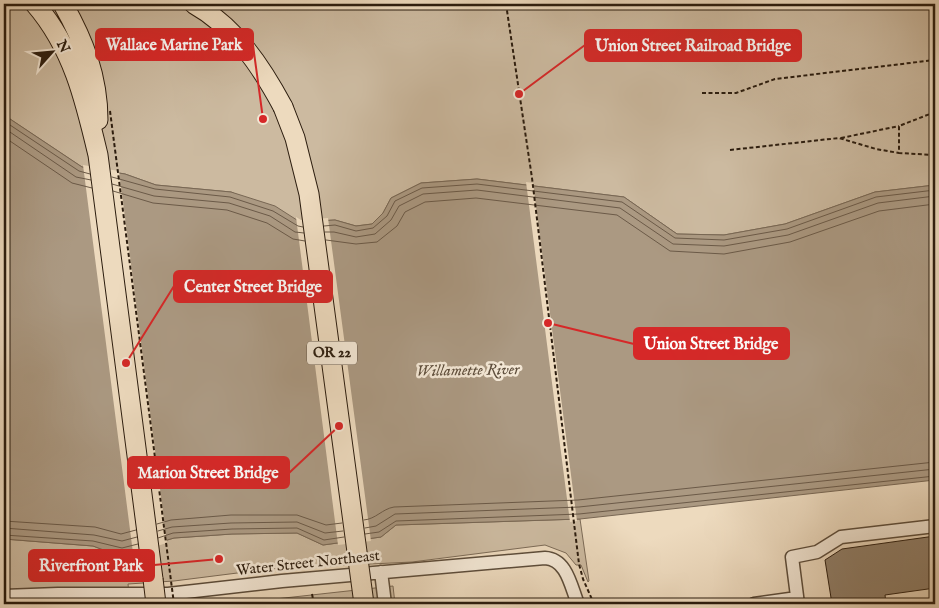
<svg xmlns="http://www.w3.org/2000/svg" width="939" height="608" font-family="'IM FELL English',serif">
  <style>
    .green { fill: #ccbaa0; stroke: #7c6b57 }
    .water { fill: #ab9982; stroke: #786754 }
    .pier { fill: #eddabe }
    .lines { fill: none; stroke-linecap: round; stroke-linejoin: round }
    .shore { stroke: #6b5a48; stroke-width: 1 }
    .building { fill: #907f6a; stroke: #2b1c0e }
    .minor-casing { stroke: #5c4c3a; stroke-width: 15 }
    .highway-casing { stroke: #2b1c0e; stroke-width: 21 }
    .path { stroke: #2b1c0e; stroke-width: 2; stroke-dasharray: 4 2.5; stroke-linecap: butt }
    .minor { stroke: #f3e7d5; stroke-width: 12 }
    .highway { stroke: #eddabe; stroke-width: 19 }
    .highway-bridge-casing { stroke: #2b1c0e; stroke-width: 21; stroke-linecap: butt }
    .path-bridge { stroke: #2b1c0e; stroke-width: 2; stroke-dasharray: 4 2.5; stroke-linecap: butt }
    .highway-bridge { stroke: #eddabe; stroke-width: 19 }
    .labels { text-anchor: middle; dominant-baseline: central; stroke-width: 5; stroke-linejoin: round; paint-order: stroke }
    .shield { fill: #f3e7d5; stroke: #67594a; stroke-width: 1 }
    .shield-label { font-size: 14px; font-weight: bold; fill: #2b1c0e }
    .street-label { font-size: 15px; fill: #2b1c0e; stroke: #f3e7d5 }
    .water-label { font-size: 16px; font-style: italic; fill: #5e4e3c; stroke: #f3e7d5 }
    .leader { fill: none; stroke: #d62828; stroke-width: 2 }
    .callout-dot { fill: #d62828; stroke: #f3e7d5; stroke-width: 2 }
    .callout { fill: #d62828; stroke: #d62828; stroke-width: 2 }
    .callout-label { font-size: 16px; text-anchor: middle; font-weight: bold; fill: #fff }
  </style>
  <rect width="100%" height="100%" fill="#eddabe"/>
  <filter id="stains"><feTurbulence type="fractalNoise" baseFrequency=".004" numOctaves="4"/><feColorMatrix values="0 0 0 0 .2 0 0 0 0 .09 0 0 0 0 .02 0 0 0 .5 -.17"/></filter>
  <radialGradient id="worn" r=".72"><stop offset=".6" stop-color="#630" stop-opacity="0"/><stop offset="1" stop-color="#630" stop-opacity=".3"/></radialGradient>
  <path class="green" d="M4 4H935V185L875 192 785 224 724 235 677 234 624 197 477 179 421 183 391 198 383 213 372 224 356 226 335 220 300 222 231 192 156 185 125 174 82 167 4 115Z
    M580 519 589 581 588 582 581 565H576L566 553 545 545 412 562 269 569 174 581 128 584 130 604H4V539L93 546 109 552 123 553 174 538 232 534 297 533 323 545 381 537 396 525Z
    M393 586 395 604H230Z"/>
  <path class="water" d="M4 115 82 167 125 174 156 185 231 192 275 206 300 222 335 220 356 226 372 224 383 213 391 198 421 183 477 179 624 197 677 234 724 235 785 224 875 192 935 185V480L580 519 396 525 381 537 323 545 297 533 232 534 174 538 123 553 109 552 93 546 4 539Z"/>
  <path class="pier" d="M83 165 119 171 167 543 133 553Z
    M526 182 533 183 577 521 570 522Z
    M296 217 301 220 328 218 371 541 338 545Z"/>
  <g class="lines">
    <path class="shore" d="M4 121 79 171 90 174
      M4 128 76 177 91 180
      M4 137 72 183 92 188
      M112 177 155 189 230 197 273 211 298 226 303 227
      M112 184 154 196 229 203 270 216 295 232 304 233
      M113 191 153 203 227 210 267 223 293 239 305 241
      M324 226 335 225 356 231 373 228 387 216 395 201 422 188 477 184 622 202 675 238 724 240 787 229 876 197 935 190
      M325 232H334L356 237 375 234 391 220 399 206 423 194 477 190 620 208 673 244 724 246 788 235 878 203 935 196
      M326 240 356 244 377 242 397 226 405 212 425 202 476 198 617 215 670 251 724 254 790 242 879 211 935 204
      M364 520C376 519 382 509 394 507L578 500 935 462
      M4 521 95 527 121 534 136 530
      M157 524 171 520 231 515H297L326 525 342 523
      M4 528 94 535 122 541 137 537
      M365 528 376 526 395 514 579 507 935 469
      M158 531 172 527 231 523 297 522 325 533 343 531
      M365 534 379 532 396 521 579 514 935 476
      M4 535 93 541 122 548 138 544
      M158 538 173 533 232 529 297 528 324 540 344 537"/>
  </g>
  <path class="building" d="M935 536V588L885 595 886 604H832L825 560 842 549Z"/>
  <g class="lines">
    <g class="minor-casing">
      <path id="minor" d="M381 572 385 604
        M4 596 58 594H168L282 581 545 558C567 559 571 587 578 604
        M754 604 797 598
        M798 604 792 557 817 552 841 537 935 526"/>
    </g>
    <g class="highway-casing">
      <path id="highway" d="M35 4C73 48 85 100 98 155L153 579
        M63 4C84 41 98 77 98 120
        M194 4C235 27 261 66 283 107"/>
    </g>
    <path class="path" d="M506 4 532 178 579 564 583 579 594 604
      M702 93H736L775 79 935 60
      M935 112 899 126V153L935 155
      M841 138 899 126
      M730 150 839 138 876 149 899 153
      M312 594 314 604"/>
    <use href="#minor" class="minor"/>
    <use href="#highway" class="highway"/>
    <g class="highway-bridge-casing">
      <path id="highway-bridge" d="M283 107 295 138 309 194 364 604
        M153 579 156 604"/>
    </g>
    <path class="path-bridge" d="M110 111 174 604"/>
    <use href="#highway-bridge" class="highway-bridge"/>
  </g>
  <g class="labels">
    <rect class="shield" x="307" y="341.5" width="50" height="23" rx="4"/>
    <g class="shield-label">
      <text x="332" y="353">OR 22</text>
    </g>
    <g class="street-label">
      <text transform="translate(308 563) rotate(-6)">Water Street Northeast</text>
    </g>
    <g class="water-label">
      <text transform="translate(468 371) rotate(-1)">Willamette River</text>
    </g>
  </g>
  <path class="leader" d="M263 119L253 45M519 94L585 45M126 363L174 286M548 323L634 344M339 426L289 473M219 559L154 565"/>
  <g class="callout-dot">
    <circle cx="263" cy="119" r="5"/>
    <circle cx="519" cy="94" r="5"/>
    <circle cx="126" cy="363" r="5"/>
    <circle cx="548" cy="323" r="5"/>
    <circle cx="339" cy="426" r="5"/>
    <circle cx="219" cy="559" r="5"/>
  </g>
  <g class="callout">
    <rect x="96" y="29" width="157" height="31" rx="5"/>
    <rect x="585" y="30" width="216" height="31" rx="5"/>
    <rect x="174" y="271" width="158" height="31" rx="5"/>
    <rect x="634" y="328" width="155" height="31" rx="5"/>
    <rect x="128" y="457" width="161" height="31" rx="5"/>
    <rect x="29" y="550" width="125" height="31" rx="5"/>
  </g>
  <g class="callout-label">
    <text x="174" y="50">Wallace Marine Park</text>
    <text x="693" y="51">Union Street Railroad Bridge</text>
    <text x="253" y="292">Center Street Bridge</text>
    <text x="711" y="349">Union Street Bridge</text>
    <text x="208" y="478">Marion Street Bridge</text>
    <text x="91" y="571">Riverfront Park</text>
  </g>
  <rect width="939" height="608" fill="none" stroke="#eddabe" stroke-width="20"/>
  <rect x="5" y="5" width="929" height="598" fill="none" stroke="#2b1c0e" stroke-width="2.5"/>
  <rect x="10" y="10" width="919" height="588" fill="none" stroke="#2b1c0e"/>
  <g transform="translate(52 52) rotate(63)" stroke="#f3e7d5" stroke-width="4" paint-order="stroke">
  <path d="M0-4L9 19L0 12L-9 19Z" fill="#2b1c0e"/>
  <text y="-8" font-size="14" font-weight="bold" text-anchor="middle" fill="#2b1c0e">N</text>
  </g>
  <rect width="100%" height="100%" filter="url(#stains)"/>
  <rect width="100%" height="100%" fill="url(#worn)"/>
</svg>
